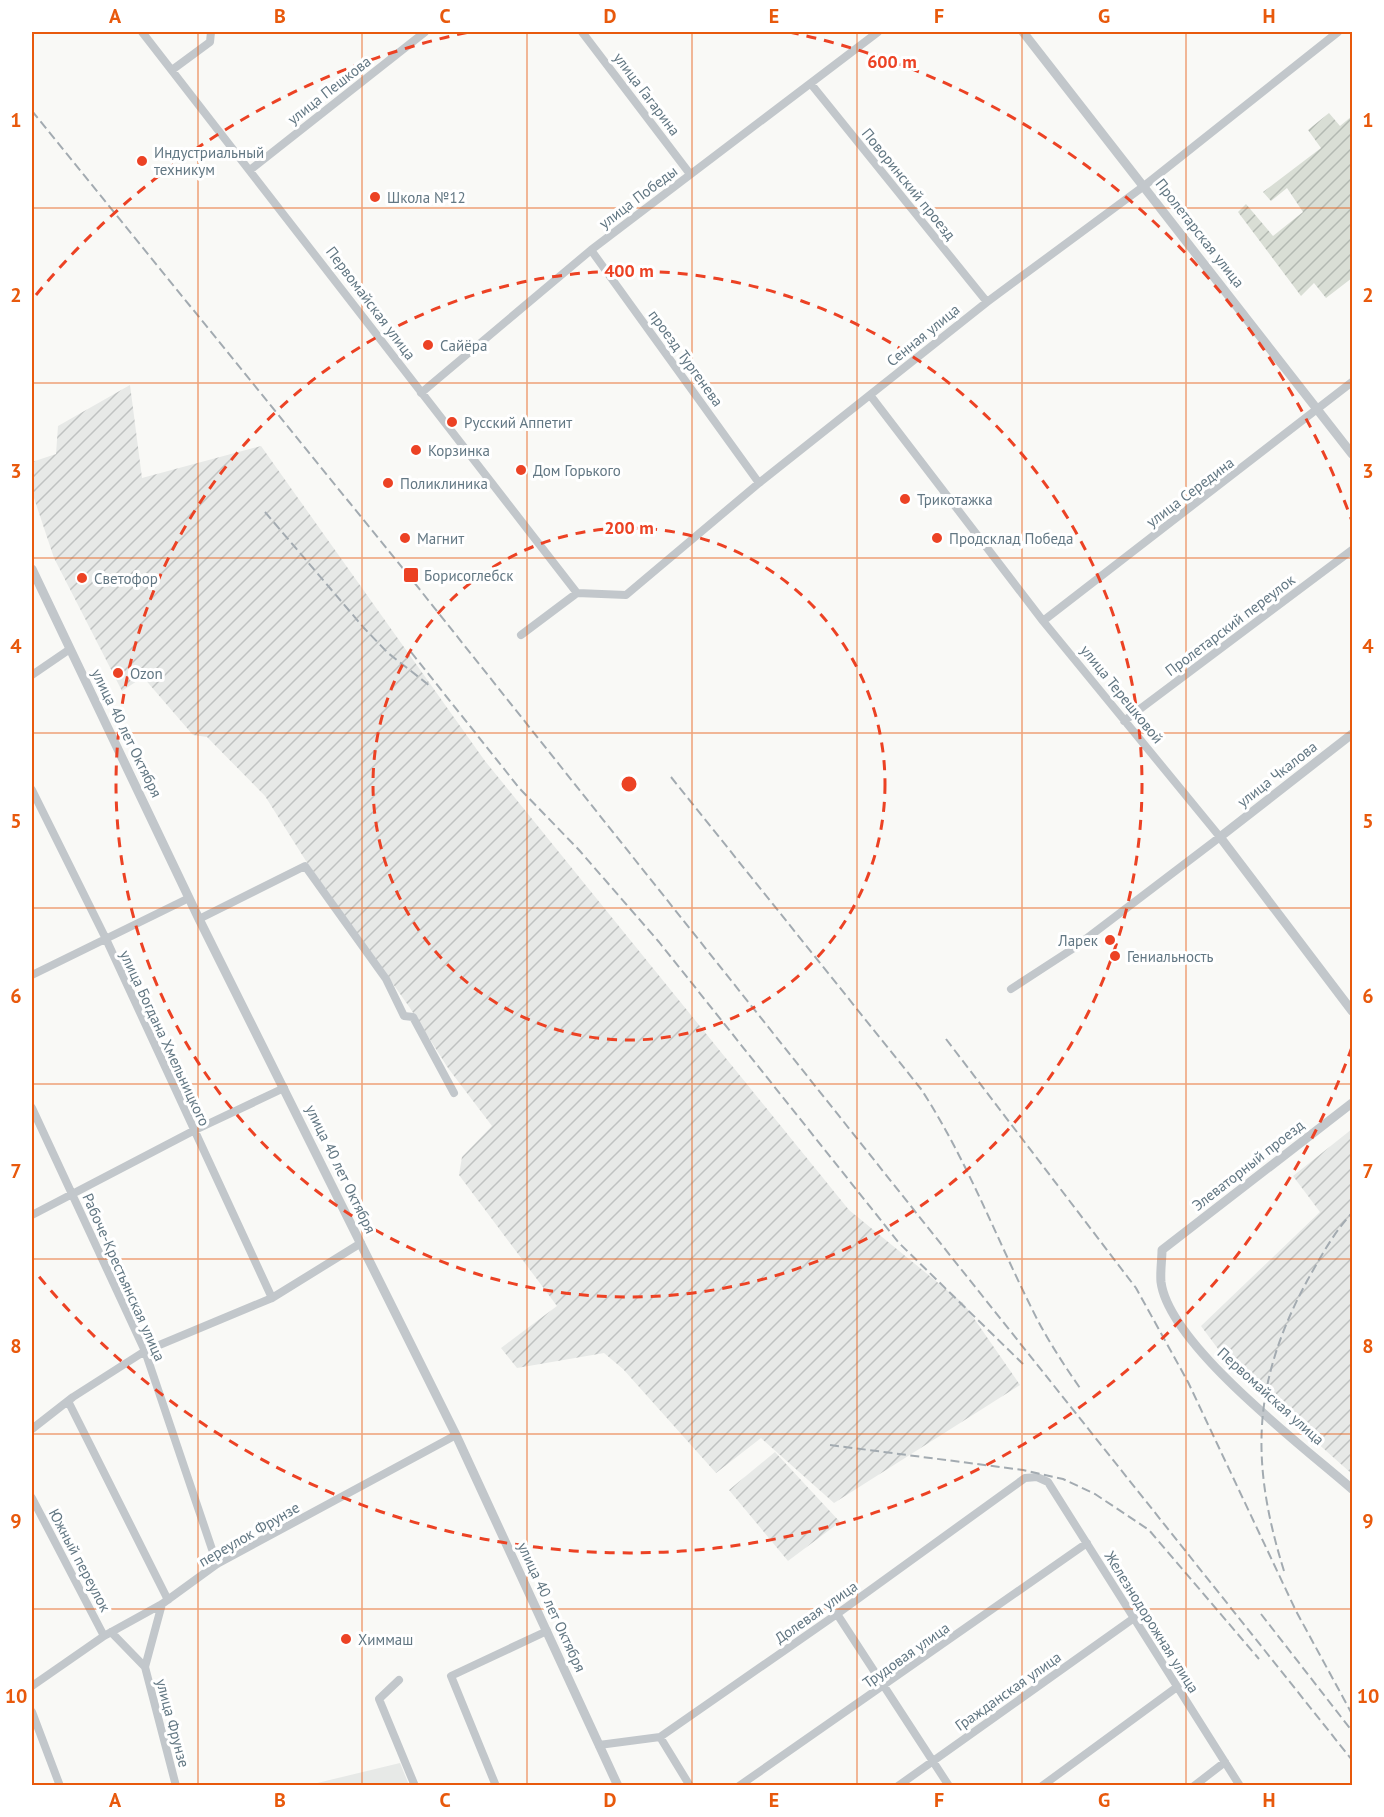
<svg xmlns="http://www.w3.org/2000/svg" width="1384" height="1817" font-family="'PT Sans',sans-serif">
  <style>
    .built { fill: #e7e9e7 }
    .industrial { fill: url(#industrial-furrows) }
    .garden { fill: url(#garden-furrows) }
    .lines { fill: none; stroke-linecap: round; stroke-linejoin: round }
    .minor { stroke: #c2c7cb; stroke-width: 8 }
    .tertiary { stroke: #c2c7cb; stroke-width: 9 }
    .rail { stroke: #a3abb1; stroke-width: 2; stroke-dasharray: 9 4.5; stroke-linecap: butt }
    .grid { fill: none; stroke: #e8590c; stroke-width: 1.5; stroke-opacity: 0.55 }
    .ring { fill: none; stroke: #ec4224; stroke-width: 3; stroke-dasharray: 10 8 }
    .poi-dot { fill: #ec4224; stroke: #fff; stroke-width: 2 }
    .labels { text-anchor: middle; dominant-baseline: central; stroke-width: 6; stroke-linejoin: round; paint-order: stroke }
    .street-label { font-size: 15px; fill: #627783; stroke: #fff }
    .poi-label { font-size: 15px; fill: #627783; stroke: #fff; text-anchor: start }
    .centre { fill: #ec4224; stroke: #fff; stroke-width: 3 }
    .ring-label { font-size: 18px; text-anchor: middle; font-weight: bold; fill: #ec4224; stroke: #fff; stroke-width: 6; stroke-linejoin: round; paint-order: stroke }
    .neatline { fill: none; stroke: #e8590c; stroke-width: 2 }
    .grid-label { font-size: 20px; text-anchor: middle; font-weight: bold; fill: #e8590c }
  </style>
  <defs>
    <pattern id="industrial-furrows" width="10" height="10" patternUnits="userSpaceOnUse" patternTransform="scale(1.5)"><rect width="10" height="10" fill="#e7e9e7"/><path d="M-1 1l2-2M0 10L10 0M9 11l2-2" fill="none" stroke="#bfc2c1"/></pattern>
    <pattern id="garden-furrows" width="10" height="10" patternUnits="userSpaceOnUse" patternTransform="scale(1.5)"><rect width="10" height="10" fill="#d9ded5"/><path d="M-1 1l2-2M0 10L10 0M9 11l2-2" fill="none" stroke="#b3b9b2"/></pattern>
  </defs>
  <rect width="100%" height="100%" fill="#f9f9f6"/>
  <path class="built" d="M400 1763 409 1785H309Z"/>
  <path class="industrial" d="M130 385 142 478 261 446 485 761 849 1210 964 1304 1020 1385 834 1503 761 1438 716 1473 623 1369 604 1353 517 1368 501 1348 557 1306 459 1175 462 1157 492 1126 448 1068 410 1008 306 861 265 796 207 737 193 735 143 677 122 691 54 558 32 492V462L56 454 58 426Z
    M1352 1129V1474L1230 1365 1201 1326 1320 1212 1293 1176Z
    M775 1452 840 1522 788 1561 729 1490Z"/>
  <path class="garden" d="M1329 113 1340 126 1352 116V278L1326 298 1314 283 1301 296 1238 212 1246 204 1273 236 1303 212 1287 188 1271 201 1263 192 1321 148 1308 130Z"/>
  <g class="lines">
    <path class="minor" d="M142 32 577 593
      M582 32 690 174
      M172 70 210 42 211 32
      M811 84 987 302
      M250 170 425 32
      M591 250 759 483
      M421 393 591 250 878 32
      M870 395 1043 621 1220 837 1074 948 1011 989
      M1043 621 1352 382
      M521 635 577 593 626 595 759 483 987 302 1144 186 1338 32
      M32 675 70 649
      M1124 721 1352 550
      M32 790 106 939 272 1298
      M199 919 305 866 386 979 404 1016 413 1017 454 1093
      M32 975 189 898
      M32 1108 145 1351 217 1564
      M32 1215 193 1131 284 1088
      M68 1401 168 1600
      M32 1429 73 1397 145 1351 272 1298 361 1243
      M32 1498 104 1636
      M162 1604 145 1667 176 1786
      M837 1614 949 1786
      M111 1632 145 1667
      M399 1680 379 1699 415 1786
      M32 1686 104 1636 162 1604 217 1564 456 1435
      M32 1712 60 1786
      M660 1737 690 1786
      M599 1745 660 1737 837 1614 1025 1478 1037 1477 1048 1482 1240 1786
      M496 1786 451 1676 547 1631
      M739 1786 1087 1543
      M898 1786 1134 1618
      M1042 1786 1177 1687
      M1194 1786 1225 1762"/>
    <path class="tertiary" d="M1023 32 1352 454
      M32 569 199 919 456 1435 618 1786
      M1352 734 1220 837 1352 1011
      M1352 1103 1162 1250C1162 1260 1160 1272 1161 1282 1169 1345 1304 1447 1352 1489"/>
    <path class="rail" d="M32 111 409 576 1352 1760
      M265 512 364 628 388 653 430 686
      M411 652 520 789 579 850 659 942 899 1243 1023 1364
      M671 777 921 1089C966 1158 995 1235 1032 1309 1046 1338 1064 1365 1082 1391
      M946 1039 1136 1288 1188 1382 1296 1611 1352 1714
      M830 1445 1023 1470 1063 1479 1095 1494 1149 1530 1259 1659
      M1284 1571C1250 1462 1252 1383 1307 1281 1320 1258 1334 1232 1352 1213
      M1261 1614 1352 1731"/>
  </g>
  <path class="grid" d="M198 32V1786M362 32V1786M527 32V1786M692 32V1786M857 32V1786M1022 32V1786M1186 32V1786M32 208H1352M32 383H1352M32 558H1352M32 733H1352M32 908H1352M32 1084H1352M32 1259H1352M32 1434H1352M32 1609H1352"/>
  <g class="ring">
    <circle cx="629" cy="784" r="256"/>
    <circle cx="629" cy="784" r="513"/>
    <path d="M1352 1047A769 769 0 0 1 36 1273M36 295A769 769 0 0 1 469 32M789 32A769 769 0 0 1 1352 521"/>
  </g>
  <g class="poi-dot">
    <circle cx="142" cy="161" r="6"/>
    <circle cx="375" cy="197" r="6"/>
    <circle cx="428" cy="345" r="6"/>
    <circle cx="452" cy="422" r="6"/>
    <circle cx="416" cy="450" r="6"/>
    <circle cx="521" cy="470" r="6"/>
    <circle cx="388" cy="483" r="6"/>
    <circle cx="905" cy="499" r="6"/>
    <circle cx="405" cy="538" r="6"/>
    <circle cx="937" cy="538" r="6"/>
    <rect x="403" y="567" width="16" height="16" rx="3"/>
    <circle cx="82" cy="578" r="6"/>
    <circle cx="118" cy="673" r="6"/>
    <circle cx="1110" cy="940" r="6"/>
    <circle cx="1115" cy="956" r="6"/>
    <circle cx="346" cy="1639" r="6"/>
  </g>
  <g class="labels">
    <g class="street-label">
      <text transform="translate(329 90) rotate(-38)">улица Пешкова</text>
      <text transform="translate(647 94) rotate(53)">улица Гагарина</text>
      <text transform="translate(909 184) rotate(51)">Поворинский проезд</text>
      <text transform="translate(638 197) rotate(-37)">улица Победы</text>
      <text transform="translate(1200 233) rotate(52)">Пролетарская улица</text>
      <text transform="translate(371 303) rotate(53)">Первомайская улица</text>
      <text transform="translate(923 335) rotate(-39)">Сенная улица</text>
      <text transform="translate(686 358) rotate(54)">проезд Тургенева</text>
      <text transform="translate(1190 492) rotate(-37)">улица Середина</text>
      <text transform="translate(1230 625) rotate(-37)">Пролетарский переулок</text>
      <text transform="translate(1122 694) rotate(51)">улица Терешковой</text>
      <text transform="translate(127 733) rotate(64)">улица 40 лет Октября</text>
      <text transform="translate(1277 774) rotate(-38)">улица Чкалова</text>
      <text transform="translate(165 1038) rotate(65)">улица Богдана Хмельницкого</text>
      <text transform="translate(1248 1165) rotate(-38)">Элеваторный проезд</text>
      <text transform="translate(341 1169) rotate(64)">улица 40 лет Октября</text>
      <text transform="translate(124 1277) rotate(66)">Рабоче-Крестьянская улица</text>
      <text transform="translate(1271 1396) rotate(42)">Первомайская улица</text>
      <text transform="translate(249 1534) rotate(-30)">переулок Фрунзе</text>
      <text transform="translate(80 1560) rotate(62)">Южный переулок</text>
      <text transform="translate(552 1607) rotate(65)">улица 40 лет Октября</text>
      <text transform="translate(816 1612) rotate(-35)">Долевая улица</text>
      <text transform="translate(1152 1622) rotate(58)">Железнодорожная улица</text>
      <text transform="translate(906 1655) rotate(-35)">Трудовая улица</text>
      <text transform="translate(1008 1691) rotate(-35)">Гражданская улица</text>
      <text transform="translate(173 1723) rotate(75)">улица Фрунзе</text>
    </g>
    <g class="poi-label">
      <text x="154" y="152">Индустриальный<tspan x="154" dy="17">техникум</tspan></text>
      <text x="387" y="197">Школа №12</text>
      <text x="440" y="345">Сайёра</text>
      <text x="464" y="422">Русский Аппетит</text>
      <text x="428" y="450">Корзинка</text>
      <text x="533" y="470">Дом Горького</text>
      <text x="400" y="483">Поликлиника</text>
      <text x="917" y="499">Трикотажка</text>
      <text x="417" y="538">Магнит</text>
      <text x="949" y="538">Продсклад Победа</text>
      <text x="424" y="575">Борисоглебск</text>
      <text x="94" y="578">Светофор</text>
      <text x="130" y="673">Ozon</text>
      <text x="1098" y="940" text-anchor="end">Ларек</text>
      <text x="1127" y="956">Гениальность</text>
      <text x="358" y="1639">Химмаш</text>
    </g>
  </g>
  <circle cx="629" cy="784" r="9" class="centre"/>
  <g class="ring-label">
    <text x="892" y="68">600 m</text>
    <text x="629" y="277">400 m</text>
    <text x="629" y="534">200 m</text>
  </g>
  <rect width="1384" height="1817" fill="none" stroke="#ffffff" stroke-width="66"/>
  <rect x="33" y="33" width="1318" height="1751" class="neatline"/>
  <g class="grid-label">
    <text x="115" y="23">A</text>
    <text x="280" y="23">B</text>
    <text x="445" y="23">C</text>
    <text x="610" y="23">D</text>
    <text x="774" y="23">E</text>
    <text x="939" y="23">F</text>
    <text x="1104" y="23">G</text>
    <text x="1269" y="23">H</text>
    <text x="16" y="127">1</text>
    <text x="1368" y="127">1</text>
    <text x="16" y="302">2</text>
    <text x="1368" y="302">2</text>
    <text x="16" y="478">3</text>
    <text x="1368" y="478">3</text>
    <text x="16" y="653">4</text>
    <text x="1368" y="653">4</text>
    <text x="16" y="828">5</text>
    <text x="1368" y="828">5</text>
    <text x="16" y="1003">6</text>
    <text x="1368" y="1003">6</text>
    <text x="16" y="1178">7</text>
    <text x="1368" y="1178">7</text>
    <text x="16" y="1353">8</text>
    <text x="1368" y="1353">8</text>
    <text x="16" y="1528">9</text>
    <text x="1368" y="1528">9</text>
    <text x="16" y="1703">10</text>
    <text x="1368" y="1703">10</text>
    <text x="115" y="1807">A</text>
    <text x="280" y="1807">B</text>
    <text x="445" y="1807">C</text>
    <text x="610" y="1807">D</text>
    <text x="774" y="1807">E</text>
    <text x="939" y="1807">F</text>
    <text x="1104" y="1807">G</text>
    <text x="1269" y="1807">H</text>
  </g>
</svg>
